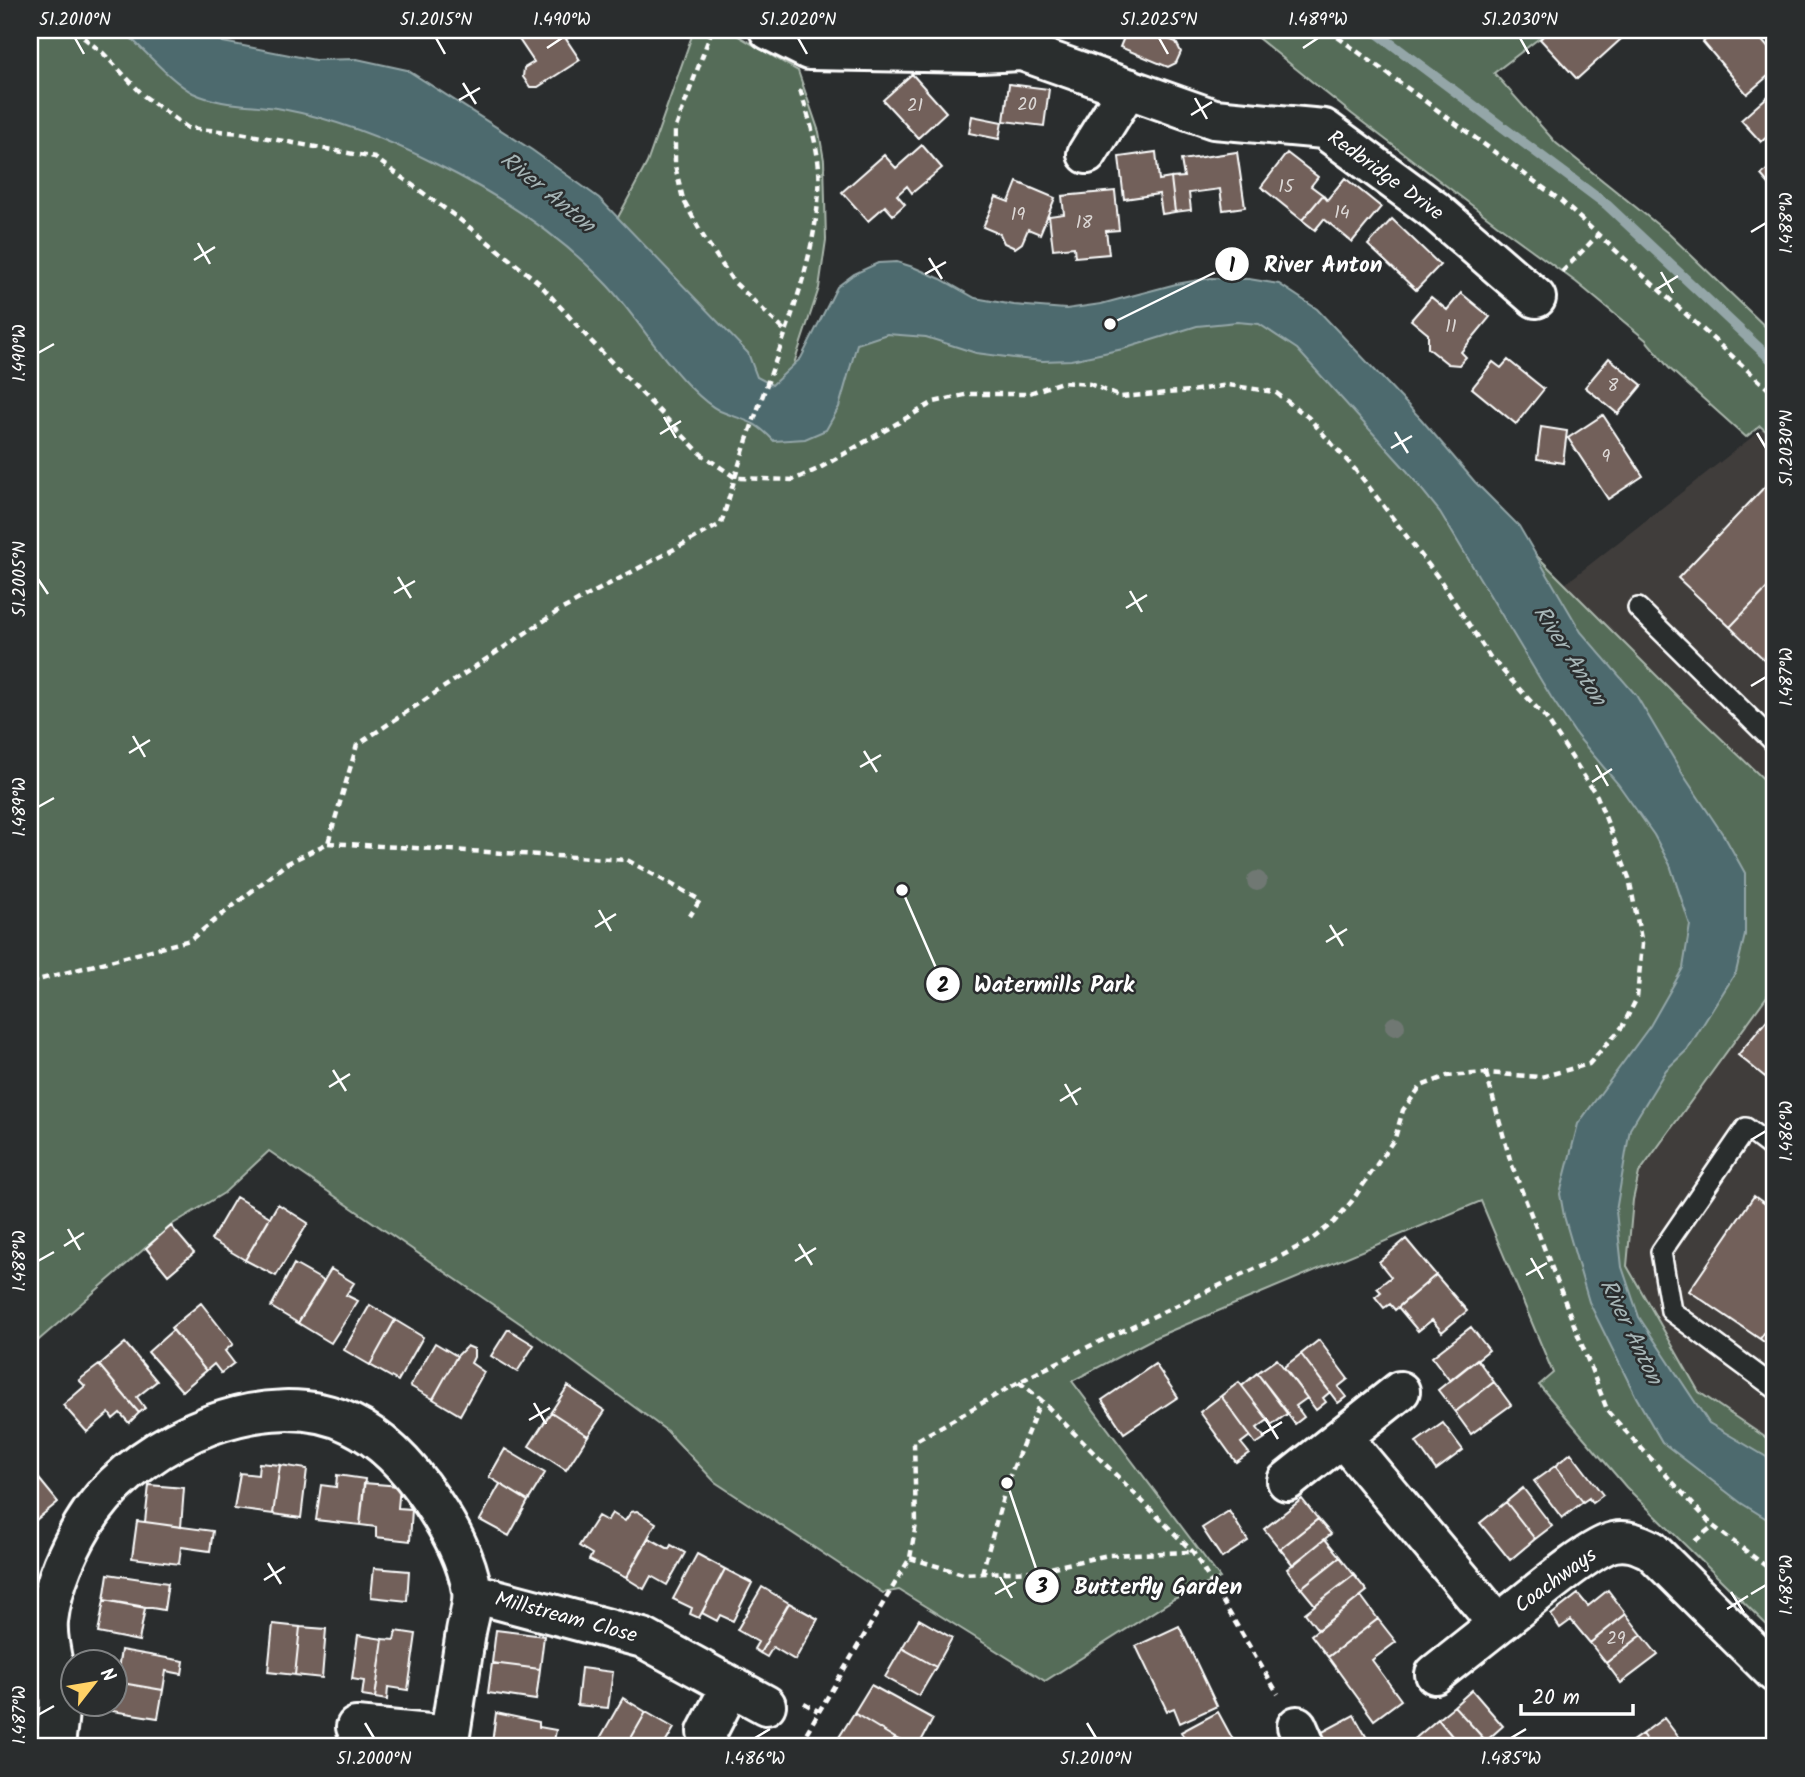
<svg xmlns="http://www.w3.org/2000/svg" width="1805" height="1777" font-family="Kalam,sans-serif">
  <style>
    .built { fill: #403d3b }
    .green { fill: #556c59; stroke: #aab6ac; stroke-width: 2 }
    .water { fill: #4d6b6e; stroke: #94a6a8; stroke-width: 2 }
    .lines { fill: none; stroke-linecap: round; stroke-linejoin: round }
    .stream { stroke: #94a6a8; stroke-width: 10 }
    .building { fill: #72615a; stroke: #fff; stroke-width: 2 }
    .lane-casing { stroke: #fff; stroke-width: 24 }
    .street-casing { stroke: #fff; stroke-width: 44 }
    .path { stroke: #fff; stroke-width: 4.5; stroke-dasharray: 7 5; stroke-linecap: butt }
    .lane { stroke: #2a2d2e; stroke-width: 19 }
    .street { stroke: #2a2d2e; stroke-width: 38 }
    .tree { fill: #707873 }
    .ticks { fill: none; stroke: #fff; stroke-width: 2.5 }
    .labels { text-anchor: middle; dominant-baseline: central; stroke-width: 5; stroke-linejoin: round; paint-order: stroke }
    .number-label { font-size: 18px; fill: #dcd8d6 }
    .street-label { font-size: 21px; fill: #fff; stroke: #2a2d2e }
    .water-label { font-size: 23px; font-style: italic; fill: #a6b5b6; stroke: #2a2d2e }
    .leader { fill: none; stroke: #fff; stroke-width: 2.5 }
    .callout-dot { fill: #fff; stroke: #2a2d2e; stroke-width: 2.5 }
    .mark-label { font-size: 21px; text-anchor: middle; font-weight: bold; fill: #111 }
    .callout-label { font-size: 23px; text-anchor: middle; font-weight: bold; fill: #fff; stroke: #2a2d2e; stroke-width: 5; stroke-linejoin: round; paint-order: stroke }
    .neatline { fill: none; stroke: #fff; stroke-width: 2.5 }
    .ticks-label { font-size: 18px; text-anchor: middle; fill: #fff }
  </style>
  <rect width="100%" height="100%" fill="#2a2d2e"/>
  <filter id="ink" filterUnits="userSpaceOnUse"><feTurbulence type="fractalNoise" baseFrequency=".0143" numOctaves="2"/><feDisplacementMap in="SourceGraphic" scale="14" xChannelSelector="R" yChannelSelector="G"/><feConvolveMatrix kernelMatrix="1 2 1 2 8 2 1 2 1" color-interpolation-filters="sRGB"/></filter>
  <g filter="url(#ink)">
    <path class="built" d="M1775 419V795L1590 614 1565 584Z
      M1775 985V1507L1607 1270 1606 1208 1639 1173Z"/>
    <path class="green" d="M30 30H164L606 240 647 163 694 30H728L798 71 819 132 824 160 826 240 819 288 781 403 835 335 1028 327 1264 297 1365 384 1681 700 1775 790V985L1639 1173 1633 1200 1627 1266 1699 1392 1775 1444V1633L1626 1487 1539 1385 1553 1373 1481 1201 1156 1337 1072 1381 1220 1578 1174 1599 1045 1681 899 1590 883 1593 715 1482 667 1431 524 1326 269 1151 224 1193 173 1224 32 1346 30 1344Z
      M1248 30H1550L1494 73 1556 143 1668 233 1775 336V439L1760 426 1746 437 1669 368 1646 340 1576 282 1499 226 1352 114Z"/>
    <path class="water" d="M122 30H202L223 42 315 60 357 59 407 70 532 150 599 198 748 353 757 377 772 385 801 358 837 287 854 274 878 263 897 262 913 267 941 279 975 298 1014 305 1066 309 1101 304 1176 284 1211 278 1249 279 1279 284 1317 309 1421 419 1475 482 1519 526 1581 632 1636 695 1684 776 1726 839 1745 873V935L1736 972 1687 1050 1666 1070 1630 1129 1616 1211 1622 1267 1639 1317 1709 1423 1775 1462V1524L1741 1503 1662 1442 1636 1397 1589 1302 1564 1216 1560 1194 1578 1124 1650 1026 1683 968 1690 925 1670 865 1654 835 1618 784 1577 736 1551 697 1440 512 1407 471 1297 349 1259 324 1237 322 1197 326 1123 349 1071 360 1043 361 1014 358 976 353 926 337 887 334 857 344 839 407 826 430 805 439 774 441C752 418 746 422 720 411 710 406 698 395 691 388 659 357 637 317 607 285 558 233 499 195 436 164 387 139 335 119 282 109 253 104 220 106 193 93 169 80 143 48 122 30Z"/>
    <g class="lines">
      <path class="stream" d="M1373 30 1607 205 1775 363"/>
    </g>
    <path class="building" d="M444 30H462L454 35 446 34Z
      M517 30H575L577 32 566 39 580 60 538 87H530L523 77 524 68 534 62 514 32Z
      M1127 30H1166L1163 37 1176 42 1181 52 1176 63 1168 67 1120 47Z
      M1550 30H1631L1577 79 1540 39Z
      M1717 30H1753L1770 50 1775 47V70L1747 94 1703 42Z
      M912 74 946 112 918 138 883 100Z
      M1009 84 1049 89 1044 126 1004 121Z
      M1775 90V130L1761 142 1741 120Z
      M972 116 1002 122 999 139 969 133Z
      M922 145 942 168 912 193 907 186 897 195 905 204 893 215 885 206 868 221 842 192 884 155 896 168Z
      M1156 152 1159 180 1171 178 1175 212 1162 214 1159 194 1124 199 1119 157Z
      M1237 152 1245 207 1223 210 1220 189 1189 193 1191 210 1175 212 1171 178 1184 177 1181 160Z
      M1287 153 1318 177 1311 186 1323 195 1302 220 1261 187Z
      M1775 163V191L1761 175Z
      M1345 178 1381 207 1352 242 1324 219 1315 230 1302 220 1323 195 1327 200Z
      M1017 182 1055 198 1040 234 1028 229 1022 243 1015 248 1004 243 1000 234 983 227 996 197 1009 202Z
      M1115 191 1119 230 1106 231 1109 254 1075 257 1074 247 1053 249 1049 216 1064 214 1062 196Z
      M1392 219 1440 265 1416 290 1368 245Z
      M1461 293 1490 317 1461 352 1466 357 1459 365 1448 364 1428 348V334L1411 320 1431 297 1447 310Z
      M1609 358 1642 385 1618 414 1585 387Z
      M1508 360 1544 389 1516 424 1472 388 1493 362 1501 368Z
      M1603 415 1643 476 1608 499 1568 438Z
      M1541 427 1567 431 1563 463 1537 459Z
      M1772 479 1775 482V580L1730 627 1678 578Z
      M1775 580V670L1730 627Z
      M1775 1010V1085L1738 1055Z
      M1754 1196 1775 1211V1317L1760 1339 1689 1291Z
      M236 1197 270 1217 245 1260 211 1240Z
      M278 1204 308 1223 276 1276 245 1260Z
      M171 1226 194 1253 168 1275 146 1248Z
      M1406 1239 1436 1275 1395 1310 1390 1304 1384 1308 1375 1297 1381 1292 1377 1288 1391 1277 1379 1262Z
      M294 1264 324 1281 298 1323 271 1307Z
      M331 1269 354 1283 346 1295 358 1301 331 1343 298 1323Z
      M1436 1275 1467 1311 1442 1332 1432 1320 1418 1331 1398 1307Z
      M201 1303 233 1344 225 1351 234 1363 221 1373 214 1364 206 1371 171 1328Z
      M370 1305 395 1320 370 1365 344 1350Z
      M1775 1317V1350L1760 1339Z
      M395 1320 423 1337 398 1381 370 1365Z
      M1471 1327 1489 1350 1450 1381 1432 1357Z
      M508 1329 534 1345 517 1372 491 1356Z
      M173 1330 206 1371 182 1391 148 1352Z
      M1319 1340 1348 1379 1338 1387 1346 1397 1338 1403 1301 1354Z
      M125 1343 157 1381 137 1397 145 1408 139 1413 99 1365Z
      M435 1343 457 1356 433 1399 410 1386Z
      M467 1346 474 1349V1357L471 1363 484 1372 460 1415 433 1399 457 1356Z
      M1301 1354 1330 1392 1323 1398 1326 1402 1316 1410 1284 1367Z
      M1277 1359 1307 1398 1296 1406 1304 1417 1295 1424 1257 1373Z
      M1477 1359 1494 1382 1455 1412 1438 1390Z
      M1155 1364 1178 1397 1124 1433 1102 1400Z
      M99 1365 139 1413 129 1423 120 1413 113 1419 109 1413 87 1432 63 1405 85 1386 79 1380Z
      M1257 1373 1288 1413 1272 1425 1242 1386Z
      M1239 1382 1268 1420 1257 1428 1265 1438 1256 1444 1221 1396Z
      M1494 1382 1511 1405 1471 1434 1455 1412Z
      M568 1386 605 1411 588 1436 551 1412Z
      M1221 1396 1250 1436 1241 1443 1249 1453 1236 1462 1200 1412Z
      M551 1412 588 1436 566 1470 529 1446Z
      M1443 1423 1463 1450 1436 1470 1416 1442Z
      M505 1449 545 1473 528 1501 489 1477Z
      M1571 1453 1603 1495 1592 1503 1589 1498 1583 1502 1555 1466Z
      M259 1463 280 1465 273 1514 234 1509 240 1473 258 1475Z
      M280 1465 307 1469 301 1518 273 1514Z
      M1555 1466 1583 1502 1562 1518 1534 1481Z
      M30 1467 40 1480 30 1488Z
      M337 1475 365 1479 360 1525 316 1520 321 1485 336 1487Z
      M40 1480 58 1502 30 1525V1488Z
      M364 1483 400 1486 398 1508 412 1509 410 1541 376 1537V1527L360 1525Z
      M500 1484 528 1501 509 1536 480 1520Z
      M149 1485 184 1488 181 1527 145 1522Z
      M1523 1488 1552 1526 1535 1539 1506 1502Z
      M1302 1499 1318 1519 1280 1549 1264 1529Z
      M1506 1502 1535 1539 1510 1560 1480 1523Z
      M637 1511 656 1523 626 1578 589 1560 592 1554 579 1546 598 1516 607 1521 612 1513 625 1521 631 1512Z
      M1229 1511 1248 1541 1222 1558 1202 1528Z
      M1318 1519 1331 1534 1293 1565 1280 1549Z
      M137 1521 213 1531 210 1551 181 1547 179 1564 132 1558Z
      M649 1538 669 1549 671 1545 685 1553 667 1585 651 1576 644 1589 626 1578Z
      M1325 1539 1340 1557 1301 1588 1287 1569Z
      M697 1554 725 1569 699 1618 690 1614 692 1608 673 1599Z
      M1340 1557 1354 1575 1315 1605 1301 1588Z
      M374 1568 409 1571 407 1601 371 1597Z
      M725 1569 752 1583 733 1621 720 1615 717 1621 702 1613Z
      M108 1574 168 1583 164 1610 104 1600Z
      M1354 1575 1367 1591 1318 1630 1305 1613Z
      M762 1587 789 1603 760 1653 754 1649 758 1642 737 1630Z
      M1608 1590 1626 1614 1590 1643 1571 1620 1560 1628 1551 1615 1578 1594 1588 1606Z
      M1361 1596 1378 1619 1328 1657 1311 1635Z
      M104 1600 145 1608 139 1641 98 1633Z
      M789 1603 818 1619 795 1660 773 1647 767 1657 760 1653Z
      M1626 1614 1642 1635 1606 1663 1590 1643Z
      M919 1619 952 1638 936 1667 902 1648Z
      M1378 1619 1396 1642 1372 1660 1401 1700 1374 1720 1328 1657Z
      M273 1624 300 1627 295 1675 268 1672Z
      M1179 1626 1217 1706 1180 1723 1174 1708 1167 1711 1136 1646Z
      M300 1627 326 1629 322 1678 295 1675Z
      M496 1630 544 1636 540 1669 492 1663Z
      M396 1631 416 1634 408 1690 388 1687 387 1700 375 1698 383 1639 394 1640Z
      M358 1635 383 1639 375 1698 362 1696 364 1681 352 1679Z
      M1642 1635 1658 1655 1621 1683 1606 1663Z
      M902 1648 936 1667 919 1696 885 1677Z
      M121 1650 184 1661 182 1674 166 1671 163 1690 116 1682Z
      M492 1663 540 1669 536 1700 488 1693Z
      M581 1668 613 1672 608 1708 577 1705Z
      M116 1682 163 1690 158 1718 112 1711 113 1704H116Z
      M871 1685 933 1719 918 1747H912L895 1738 854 1713Z
      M1472 1690 1503 1726 1486 1741 1454 1706Z
      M623 1698 646 1712 626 1747H612L599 1740Z
      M1454 1706 1486 1741 1479 1747H1461L1438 1719Z
      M646 1712 674 1728 663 1747H626Z
      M1218 1712 1237 1747H1189L1181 1732Z
      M496 1713 539 1722V1727L556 1730 553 1747H521L492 1743Z
      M854 1713 895 1738 889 1747H833Z
      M1354 1715 1372 1747H1321L1315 1736Z
      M1664 1718 1686 1747H1651L1642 1734Z
      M1438 1719 1461 1747H1416L1411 1742Z
      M1642 1734 1651 1747H1624Z
      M315 1743 352 1747H314Z
      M492 1743 521 1747H491Z"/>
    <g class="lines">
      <g class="lane-casing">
        <path id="lane" d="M1638 608 1775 743
          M1775 1150 1746 1128 1661 1252 1671 1311 1775 1388"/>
      </g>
      <g class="street-casing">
        <path id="street" d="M769 30 809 50 979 53 1022 51 1214 119 1324 129 1433 209 1536 298
          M1087 154 1128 88
          M1343 1438 1498 1624C1522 1606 1589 1547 1614 1542 1628 1539 1639 1544 1651 1550L1775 1673
          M1287 1481 1400 1391
          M473 1593 643 1638 766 1705
          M1435 1674 1498 1624
          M1297 1726 1306 1747
          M356 1727 450 1736
          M707 1732 731 1686
          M55 1747C56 1730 61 1711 59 1695 56 1671 46 1645 48 1621 50 1603 56 1582 63 1565 71 1546 81 1527 93 1510 144 1439 268 1383 351 1424 384 1440 411 1470 431 1500 449 1527 467 1558 472 1591 474 1603 468 1620 466 1632 460 1671 454 1709 448 1747"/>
      </g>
      <path class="path" d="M74 30 103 53 144 96 188 128 240 133 375 158 459 219 538 282 591 341 701 454 736 478 793 480 818 469 934 402 969 394H1027L1062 382 1090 384 1121 397 1191 391 1228 385 1275 392 1308 417 1359 474 1440 580 1490 657 1546 718 1597 796 1629 878 1642 944 1637 998 1622 1027 1589 1064 1541 1077 1486 1073 1447 1076 1421 1086 1403 1110 1395 1138 1352 1201 1334 1222 1311 1240 1274 1260 1092 1345 1019 1382 914 1442 916 1524 910 1558 798 1747
        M712 30 675 130V166L683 199 703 236 733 281 785 331
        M1328 30 1560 200 1775 395
        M1562 272 1598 235
        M328 843 627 860 700 900 690 916
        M30 982 190 940 286 864 328 843 357 745 557 612 721 524C730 495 738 466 748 437 775 357 813 276 819 191 822 155 809 119 799 86
        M1486 1073 1511 1163 1608 1412 1713 1526 1775 1573
        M1019 1382 1041 1400 1193 1552 1278 1694
        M1695 1541 1713 1526
        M910 1558 963 1574 1036 1571 1108 1555 1192 1552
        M982 1573 1007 1483 1041 1400
        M804 1703 818 1711"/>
      <use href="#lane" class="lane"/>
      <use href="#street" class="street"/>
    </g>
    <g class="tree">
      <circle cx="1257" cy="881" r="10"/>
      <circle cx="1395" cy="1026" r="10"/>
    </g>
  </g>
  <path class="ticks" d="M75 38 84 54M436 38 445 54M798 38 807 54M1159 38 1168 54M1520 38 1529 54M547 48 562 38M1303 48 1318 38M463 83 476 104M1195 98 1207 119M459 100 480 88M1191 115 1212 102M1751 232 1766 223M198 243 210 264M929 258 942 279M194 260 215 247M1661 272 1673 293M925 274 946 262M1657 289 1678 276M38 353 54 344M664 417 676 438M1395 432 1408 453M1757 433 1766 448M660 434 681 421M1391 448 1412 436M398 577 411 598M38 579 48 594M1130 591 1142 612M394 593 415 581M1126 608 1147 595M1751 686 1766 677M133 736 145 757M864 751 877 772M129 753 150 740M1596 765 1608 786M860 767 881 755M1592 782 1612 769M38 807 54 798M599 910 611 931M1330 925 1343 946M595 927 616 914M1326 942 1347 929M333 1070 346 1091M1065 1084 1077 1105M329 1087 350 1074M1060 1101 1081 1088M1751 1140 1766 1131M68 1229 80 1250M799 1244 812 1265M64 1246 84 1233M1531 1258 1543 1279M38 1261 54 1252M795 1261 816 1248M1526 1275 1547 1263M534 1403 546 1424M1265 1418 1278 1439M529 1420 550 1408M1261 1435 1282 1422M268 1563 281 1584M1000 1577 1012 1598M264 1580 285 1567M1731 1592 1744 1613M995 1594 1016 1582M1751 1594 1766 1585M1727 1609 1748 1596M38 1715 54 1706M365 1723 374 1738M1087 1723 1096 1738M755 1738 770 1729M1511 1738 1526 1729"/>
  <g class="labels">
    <g class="number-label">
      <text x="1027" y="105">20</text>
      <text x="915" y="106">21</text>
      <text x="1286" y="187">15</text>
      <text x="1342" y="213">14</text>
      <text x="1018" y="215">19</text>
      <text x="1084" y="223">18</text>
      <text x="1451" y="327">11</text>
      <text x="1613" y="386">8</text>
      <text x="1606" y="457">9</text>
      <text x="1616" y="1639">29</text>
    </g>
    <g class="street-label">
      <text transform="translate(1385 176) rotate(36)">Redbridge Drive</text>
      <text transform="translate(1556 1581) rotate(-36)">Coachways</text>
      <text transform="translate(566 1618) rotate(15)">Millstream Close</text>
    </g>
    <g class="water-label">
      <text transform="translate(547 193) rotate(39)">River Anton</text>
      <text transform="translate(1569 656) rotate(57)">River Anton</text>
      <text transform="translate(1630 1332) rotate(64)">River Anton</text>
    </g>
  </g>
  <path class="leader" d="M1110 324L1232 264M902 890L943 984M1007 1483L1042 1586"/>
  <g class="callout-dot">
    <circle cx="1110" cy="324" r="7"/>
    <circle cx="902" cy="890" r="7"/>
    <circle cx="1007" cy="1483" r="7"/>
    <circle cx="1232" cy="264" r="18"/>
    <circle cx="943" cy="984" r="18"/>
    <circle cx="1042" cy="1586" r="18"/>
  </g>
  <g class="mark-label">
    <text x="1232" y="272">1</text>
    <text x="943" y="992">2</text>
    <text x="1042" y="1593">3</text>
  </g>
  <g class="callout-label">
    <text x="1323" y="272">River Anton</text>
    <text x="1054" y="992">Watermills Park</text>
    <text x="1158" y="1594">Butterfly Garden</text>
  </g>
  <rect width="1805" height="1777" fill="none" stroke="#2a2d2e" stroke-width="77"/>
  <g transform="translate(94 1683) rotate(59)"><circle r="33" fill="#2a2d2e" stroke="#7f8182" stroke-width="2"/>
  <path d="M0-5L12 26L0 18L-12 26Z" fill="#ffd166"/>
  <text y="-10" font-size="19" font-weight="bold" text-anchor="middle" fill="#ffffff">N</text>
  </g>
  <path d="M1521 1704v10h112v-10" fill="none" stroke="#ffffff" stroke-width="3.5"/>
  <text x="1532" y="1704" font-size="21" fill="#ffffff" stroke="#2a2d2e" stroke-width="5" paint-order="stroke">20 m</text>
  <rect x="38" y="38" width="1728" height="1700" class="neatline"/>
  <g class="ticks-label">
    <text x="75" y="25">51.2010°N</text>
    <text x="436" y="25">51.2015°N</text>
    <text x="562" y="25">1.490°W</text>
    <text x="798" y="25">51.2020°N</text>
    <text x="1159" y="25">51.2025°N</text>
    <text x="1318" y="25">1.489°W</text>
    <text x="1520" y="25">51.2030°N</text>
    <text transform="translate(1786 223) rotate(-90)" y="6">1.488°W</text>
    <text transform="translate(19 353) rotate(-90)" y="6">1.490°W</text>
    <text transform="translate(1786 448) rotate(-90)" y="6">51.2030°N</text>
    <text transform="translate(19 579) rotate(-90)" y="6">51.2005°N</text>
    <text transform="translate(1786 677) rotate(-90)" y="6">1.487°W</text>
    <text transform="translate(19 807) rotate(-90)" y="6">1.489°W</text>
    <text transform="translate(1786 1131) rotate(-90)" y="6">1.486°W</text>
    <text transform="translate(19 1261) rotate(-90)" y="6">1.488°W</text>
    <text transform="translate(1786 1585) rotate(-90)" y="6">1.485°W</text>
    <text transform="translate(19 1715) rotate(-90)" y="6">1.487°W</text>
    <text x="374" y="1764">51.2000°N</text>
    <text x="755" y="1764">1.486°W</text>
    <text x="1096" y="1764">51.2010°N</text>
    <text x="1511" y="1764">1.485°W</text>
  </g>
</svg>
